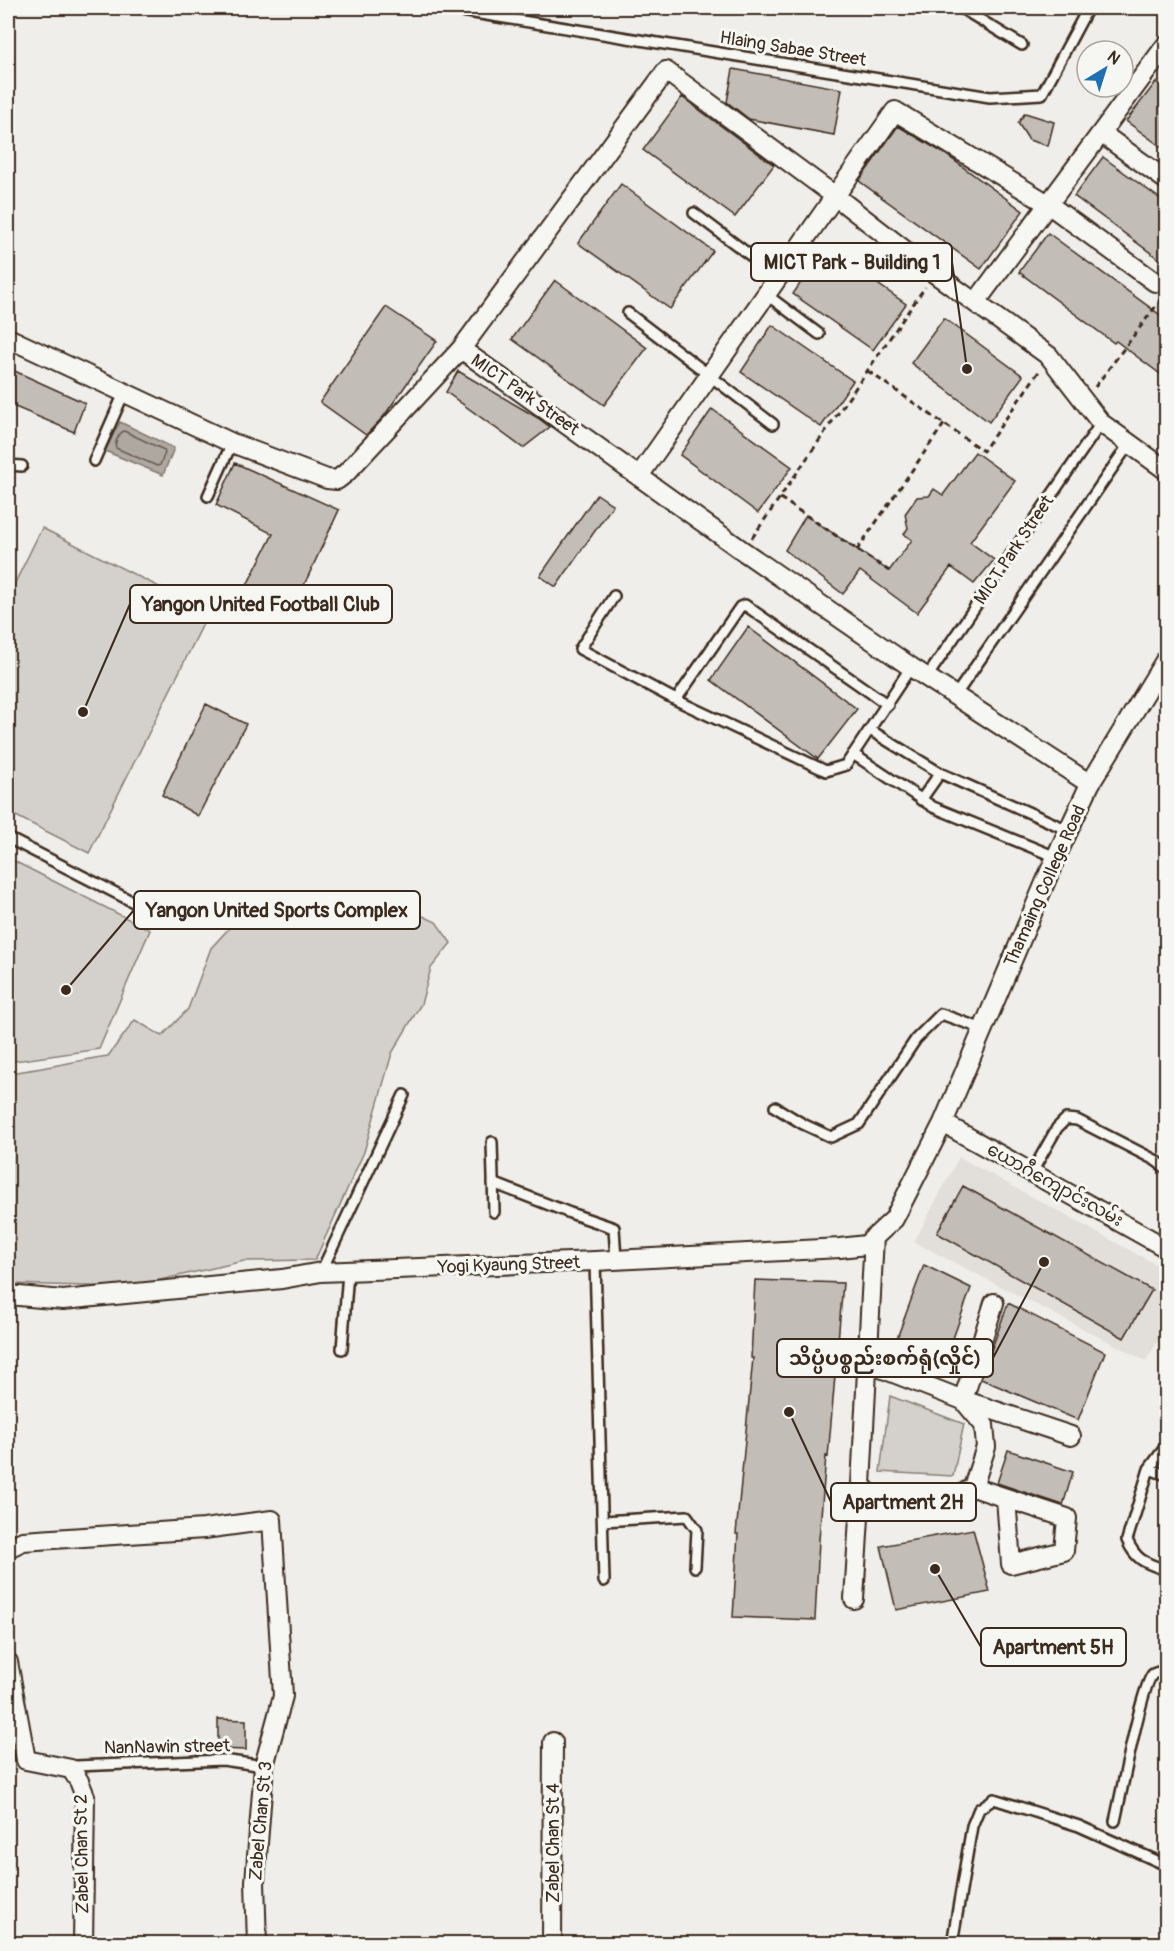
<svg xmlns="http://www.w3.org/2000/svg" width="1174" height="1951" font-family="Pangolin,'Noto Sans Myanmar',sans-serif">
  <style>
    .built { fill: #e2dfdb }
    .green { fill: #d4d1cc; stroke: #887e75; stroke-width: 1.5 }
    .water { fill: #afa8a1; stroke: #81766d; stroke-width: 1.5 }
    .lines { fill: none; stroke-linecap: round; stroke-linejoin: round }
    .shore { stroke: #695c52; stroke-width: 1.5 }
    .building { fill: #c2bdb7; stroke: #3b2a1e; stroke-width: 1.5 }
    .lane-casing { stroke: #3b2a1e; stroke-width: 14 }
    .street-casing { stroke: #3b2a1e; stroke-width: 22 }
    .path { stroke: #3b2a1e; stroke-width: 3; stroke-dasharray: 6 4.5; stroke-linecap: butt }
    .lane { stroke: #f6f6f2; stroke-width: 9 }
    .street { stroke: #f6f6f2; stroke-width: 18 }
    .labels { text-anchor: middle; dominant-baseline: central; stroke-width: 6; stroke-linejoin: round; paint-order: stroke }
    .street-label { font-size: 18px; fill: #3b2a1e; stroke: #f6f6f2 }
    .leader { fill: none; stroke: #3b2a1e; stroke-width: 2 }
    .callout-dot { fill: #3b2a1e; stroke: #f6f6f2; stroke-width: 2 }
    .callout { fill: #f6f6f2; stroke: #3b2a1e; stroke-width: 2 }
    .callout-label { font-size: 20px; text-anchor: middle; font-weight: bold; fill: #3b2a1e }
  </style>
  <rect width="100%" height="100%" fill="#efeeea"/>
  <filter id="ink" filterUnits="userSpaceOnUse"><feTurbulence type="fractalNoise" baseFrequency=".0167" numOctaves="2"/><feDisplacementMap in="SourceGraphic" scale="12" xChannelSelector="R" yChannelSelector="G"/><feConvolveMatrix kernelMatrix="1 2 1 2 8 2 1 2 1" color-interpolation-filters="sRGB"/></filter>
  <g filter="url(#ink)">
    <path class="built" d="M959 1157 1166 1270V1327L1146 1361 914 1242Z"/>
    <path class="green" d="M42 528 209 612 89 853 8 812V597Z
      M8 858 150 930 99 1049 8 1062Z
      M324 903 406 908 436 922 451 943 431 968 421 1004 392 1053 364 1152 315 1260 244 1261 129 1287 8 1284V1073C42 1069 74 1061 108 1056L135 1020 162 1036 188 1009 211 948 244 912Z
      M890 1396 964 1424 953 1476 880 1472Z"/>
    <path class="water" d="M120 422 174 448 163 475 105 451Z"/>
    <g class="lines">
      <path class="shore" d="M124 431 164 450 165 453 160 465 157 466 116 448C114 443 119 433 124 431Z"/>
    </g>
    <path class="building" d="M733 69 842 89 834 135 749 119 727 102Z
      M1156 82 1167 90V151L1126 121Z
      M682 97 774 165 735 217 643 150Z
      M1025 113 1054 122 1048 146 1029 140 1018 123Z
      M898 126 945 154 1023 211 981 269 859 181Z
      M1103 157 1167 204V265L1074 196Z
      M621 184 713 251 670 309 578 243Z
      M1048 233 1167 320V379L1116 341 1114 343 1019 272Z
      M825 247 906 304 873 350 793 294Z
      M555 280 647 348 604 405 512 339Z
      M386 307 437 341 384 416 366 435 320 402Z
      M944 318 1023 376 989 422 911 363Z
      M772 325 853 381 821 427 741 372Z
      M8 368 85 403 74 432 8 404Z
      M458 371 538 418 550 427 523 448 446 392Z
      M712 409 792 467 758 513 680 455Z
      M975 452 1015 481 970 542 994 560 974 584 951 567 917 613 860 571 843 594 785 550 806 515 889 571 912 540 904 534 908 528 905 514 917 497 929 496 934 489 943 495Z
      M235 463 339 510 291 613 244 591 273 534 216 505Z
      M597 494 613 505 556 587 540 576Z
      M748 627 857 709 818 759 711 680Z
      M206 704 246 724 198 816 162 795Z
      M963 1186 1152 1290 1124 1338 937 1233Z
      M924 1265 971 1288 946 1358 897 1338Z
      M755 1280 843 1283 828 1457 826 1456 819 1540 815 1620 733 1617 738 1534H736L753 1358H751Z
      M1008 1303 1105 1352 1078 1420 981 1379Z
      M1008 1450 1073 1472 1063 1505 997 1483Z
      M973 1529 990 1592 896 1610 881 1546Z
      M218 1719 246 1720V1750L218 1749Z"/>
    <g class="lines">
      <g class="lane-casing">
        <path id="lane" d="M443 8 990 97 1042 94 1088 8
          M961 8 1022 45
          M694 213 779 277
          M767 295 819 334
          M628 313 773 424
          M94 461 124 393
          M8 465 22 466
          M208 496 232 443
          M614 596 580 649 676 700 826 771 846 765 911 667
          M927 677 1101 423
          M955 696 1129 444
          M676 700 740 607 745 605 888 705
          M870 730 940 773 1068 830
          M853 754 933 807 1056 857
          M921 800 940 773
          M8 838 147 909
          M775 1107 803 1124 831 1137 859 1124 916 1039 941 1014 983 1029
          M492 1142 494 1212
          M1032 1172 1057 1128 1066 1119 1077 1120 1155 1160 1166 1168
          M493 1183 570 1213 614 1228 616 1260
          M595 1261 604 1581
          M321 1272 404 1095
          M342 1349 348 1272
          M1166 1446 1149 1469 1127 1540C1136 1561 1146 1563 1166 1570
          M1149 1469 1166 1475
          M603 1521 687 1516 697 1530 695 1567
          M71 1769 76 1766 223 1760 264 1766
          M1115 1821C1120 1800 1142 1683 1153 1674 1156 1672 1163 1671 1166 1670
          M952 1944 972 1826 979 1809 994 1799 1079 1826 1166 1865"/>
      </g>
      <g class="street-casing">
        <path id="street" d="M1101 133 1166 180
          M976 302 1166 45
          M8 338 232 443 327 479 337 480 346 473 461 349 743 551 911 667 1090 784
          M461 349 666 71 835 196 895 111 1048 204 1155 282
          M639 476 835 196 934 273 1049 356 1101 423 1166 470
          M943 1123 1166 1248
          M8 1295 63 1300 282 1279 321 1272 595 1261 840 1248 866 1245 894 1219 943 1123 1056 857 1090 784 1166 659
          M994 1303 963 1400 1071 1436
          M868 1363 963 1400 984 1425 986 1447 973 1487 954 1499 891 1505 874 1498 861 1485 874 1237
          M973 1487 1067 1518 1064 1551 1011 1564 1006 1498
          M8 1548 23 1541 204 1529 272 1520 283 1696 264 1766 255 1882 257 1944
          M854 1599 861 1485
          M8 1662 26 1760 71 1769 79 1781 85 1796 83 1944
          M552 1944 553 1742"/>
      </g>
      <path class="path" d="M868 371 983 451 1040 370
        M1095 387 1162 298
        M780 498 889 571
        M752 538 925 287
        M857 550 944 424"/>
      <use href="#lane" class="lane"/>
      <use href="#street" class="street"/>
    </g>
  </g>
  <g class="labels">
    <g class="street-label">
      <text transform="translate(793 49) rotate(9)">Hlaing Sabae Street</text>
      <text transform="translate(525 395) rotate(35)">MICT Park Street</text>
      <text transform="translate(1014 550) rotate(-56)">MICT Park Street</text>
      <text transform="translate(1045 886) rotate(-66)">Thamaing College Road</text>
      <text transform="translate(1055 1185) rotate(29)">ယောဂီကျောင်းလမ်း</text>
      <text transform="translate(509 1265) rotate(-2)">Yogi Kyaung Street</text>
      <text transform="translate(167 1747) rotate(-1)">NanNawin street</text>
      <text transform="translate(261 1821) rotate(-85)">Zabel Chan St 3</text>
      <text transform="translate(553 1843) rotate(-90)">Zabel Chan St 4</text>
      <text transform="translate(82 1854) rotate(-91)">Zabel Chan St 2</text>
    </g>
  </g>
  <path class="leader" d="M967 369L952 262M83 712L130 604M66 990L134 910M1044 1262L993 1358M789 1412L831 1502M935 1569L981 1647"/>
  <g class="callout-dot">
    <circle cx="967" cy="369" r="6"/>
    <circle cx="83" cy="712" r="6"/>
    <circle cx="66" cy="990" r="6"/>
    <circle cx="1044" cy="1262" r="6"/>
    <circle cx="789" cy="1412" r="6"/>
    <circle cx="935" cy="1569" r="6"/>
  </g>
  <g class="callout">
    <rect x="751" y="243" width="201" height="38" rx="6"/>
    <rect x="130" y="585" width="262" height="38" rx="6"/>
    <rect x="134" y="891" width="286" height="38" rx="6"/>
    <rect x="777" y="1339" width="216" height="38" rx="6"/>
    <rect x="831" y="1483" width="145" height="38" rx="6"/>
    <rect x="981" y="1628" width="145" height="38" rx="6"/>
  </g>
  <g class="callout-label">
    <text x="852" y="269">MICT Park - Building 1</text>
    <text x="261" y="611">Yangon United Football Club</text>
    <text x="277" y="917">Yangon United Sports Complex</text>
    <text x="885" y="1365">သိပ္ပံပစ္စည်းစက်ရုံ(လှိုင်)</text>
    <text x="903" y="1509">Apartment 2H</text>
    <text x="1053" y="1654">Apartment 5H</text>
  </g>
  <rect width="1174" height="1951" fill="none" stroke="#f6f6f2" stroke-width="30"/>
  <rect x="15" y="15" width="1144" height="1921" fill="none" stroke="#3b2a1e" stroke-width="2" filter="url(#ink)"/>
  <g transform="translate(1105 69) rotate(38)"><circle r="28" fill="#f6f6f2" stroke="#aba49d" stroke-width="1.5"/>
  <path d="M0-4.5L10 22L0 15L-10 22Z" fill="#1f6fb2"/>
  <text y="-9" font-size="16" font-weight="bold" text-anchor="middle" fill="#3b2a1e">N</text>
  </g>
</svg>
